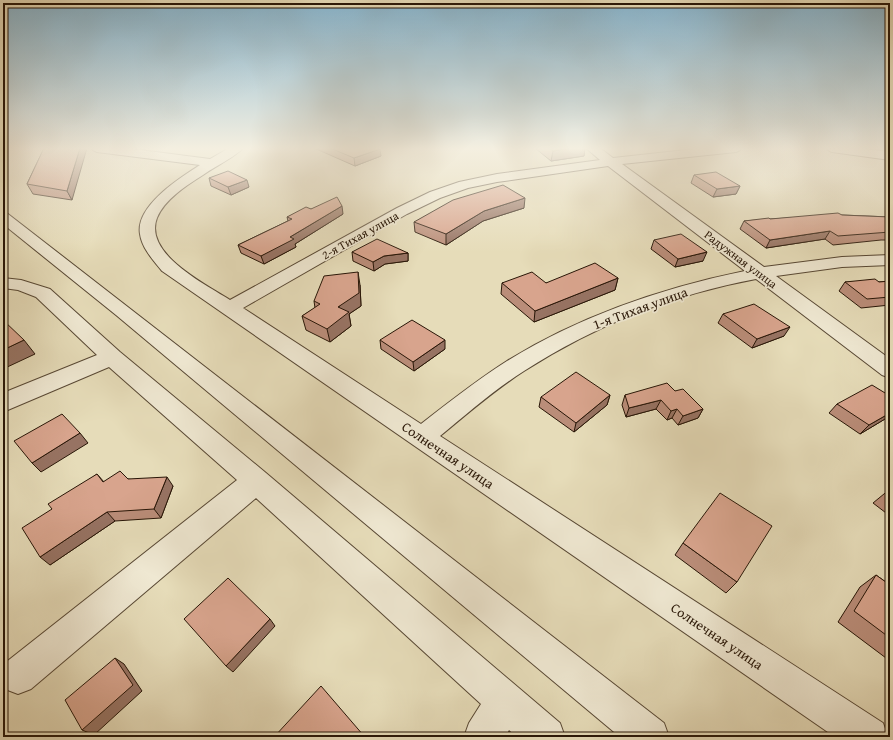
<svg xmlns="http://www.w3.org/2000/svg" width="893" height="740" font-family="'Gentium Book Plus',serif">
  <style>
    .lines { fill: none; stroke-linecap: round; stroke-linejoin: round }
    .minor-casing { stroke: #584834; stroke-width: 2 }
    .tertiary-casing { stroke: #584834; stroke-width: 2 }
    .minor { fill: #efe8d2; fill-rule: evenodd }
    .tertiary { fill: #efe8d2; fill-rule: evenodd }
    .wall { fill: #ba8d79; stroke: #281607 }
    .shaded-wall { fill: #977363; stroke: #281607 }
    .building { fill: #d8a48d; stroke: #281607 }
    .labels { text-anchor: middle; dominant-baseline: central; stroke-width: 3.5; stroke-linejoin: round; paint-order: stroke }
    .far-street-label { font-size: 12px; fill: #281607; stroke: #efe8d2 }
    .street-label { font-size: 14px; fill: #281607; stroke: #efe8d2 }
  </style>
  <rect width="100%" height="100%" fill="#e6dcb9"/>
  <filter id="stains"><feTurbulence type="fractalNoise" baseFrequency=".005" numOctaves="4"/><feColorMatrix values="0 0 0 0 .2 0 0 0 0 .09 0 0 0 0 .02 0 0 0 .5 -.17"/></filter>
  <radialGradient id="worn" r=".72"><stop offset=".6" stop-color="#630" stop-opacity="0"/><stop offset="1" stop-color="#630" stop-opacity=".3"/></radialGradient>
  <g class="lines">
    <g class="minor-casing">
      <path id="minor" d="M91 148H125L210 159 229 148H243C237 156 212 168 203 175 187 185 164 200 157 218 143 254 207 285 230 300L397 208 430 192 459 182 497 174 600 160 586 148H600L613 158 704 148H742L740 150 736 152 622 164 764 267 842 257 890 255V265L842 267 776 276 890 359V378L882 375 756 279C674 294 594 326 524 371 494 390 467 414 440 436L883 723 888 737H835L162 271C153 260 142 248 140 234 135 206 180 178 200 165L97 152 93 150ZM608 166 745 271C662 288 580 316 507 361 477 380 449 402 421 424L243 308 407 214 440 198 468 188 497 182Z
        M826 148H858L890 152V160L832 152 828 150Z
        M3 278 21 280 50 289 120 352 266 473 560 723 565 737H517L509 730 505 737H464L469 723 481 704 256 498 31 689 18 694 5 689C2 681 2 671 5 663L237 480 109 367 3 412V393L97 355 36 297 18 290 3 288Z"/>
    </g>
    <g class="tertiary-casing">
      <path id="tertiary" d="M3 213 8 214 664 723 669 737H620L116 315 3 224Z"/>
    </g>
    <use href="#minor" class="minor"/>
    <use href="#tertiary" class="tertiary"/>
  </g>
  <path class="wall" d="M44 148 72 200 33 194 27 184Z
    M314 148H377L381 156 355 166Z
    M535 148H585L584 156 551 161Z
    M694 175 740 186 736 194 713 197 691 183Z
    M209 178 249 187 231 195 211 186Z
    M524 208 483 221 446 245 415 232 414 222Z
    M311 209 343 214 295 244 296 247 264 264 241 253 238 245 288 221 287 217Z
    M842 215 890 217V240H881L833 245 825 239 766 248 740 229 744 221 770 219Z
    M654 240 703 261 675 267 651 249Z
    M352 252 408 253V261L385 264 374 271 353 261Z
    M618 278 615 290 534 322 501 294 502 283H546Z
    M890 281V305L861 308 839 291 845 282H879Z
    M360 285 361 306 349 314 351 326 330 342 306 330 302 316 315 308 314 301Z
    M723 314 784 336 752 348 718 323Z
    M380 340 445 349 414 371 381 349Z
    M675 391 703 409 698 418 678 425 672 418 667 420 656 409 626 417 622 405 625 395Z
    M610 395 607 405 574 432 539 407 541 397Z
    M837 404 890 416 860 434 829 413Z
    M97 474 104 482 128 479 173 486 161 518 115 521 50 565 52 509Z
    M890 489V516L873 503Z
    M683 543 737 582 726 593 675 555Z
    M876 575 890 585V661L838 622 860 587Z"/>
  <path class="shaded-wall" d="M80 148H87L72 200 67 191Z
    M570 148H585L584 156 551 161 553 151Z
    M380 149 381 156 355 166 354 158Z
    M247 180 249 187 231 195 228 187Z
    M740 186 736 194 713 197 717 189Z
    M525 198 524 208 483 221 446 245V234L484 211Z
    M342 206 343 214 295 244 296 247 264 264 261 256 290 237Z
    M830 231 825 239 766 248 770 240Z
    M707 252 703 261 675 267 678 259Z
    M408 253V261L385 264 374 271 373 262 384 256Z
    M358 272 360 285 361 306 349 314 351 326 330 342 327 329Z
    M618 278 615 290 534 322 535 311Z
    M790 327 784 336 752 348 757 339Z
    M24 340 35 354 3 369V350Z
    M445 340V349L414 371 413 362Z
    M610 395 607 405 574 432 576 423Z
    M661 400 656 409 626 417 629 408Z
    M677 409 672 418 667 420 671 411Z
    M703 409 698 418 678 425 683 416Z
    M890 413V416L860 434 869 425Z
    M80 433 88 443 41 472 32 463Z
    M167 477 173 486 161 518 154 509Z
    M107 512 115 521 50 565 40 557Z
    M270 619 275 626 233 672 226 666Z
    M115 658 124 664 142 691 94 735 82 730Z"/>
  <path class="building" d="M44 148H80L67 191 27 184Z
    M330 148H377L380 149 354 158Z
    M549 148H570L553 151Z
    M228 171 247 180 228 187 209 178Z
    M716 172 740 186 717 189 694 175Z
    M503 185 525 198 484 211 446 234 414 222 453 200Z
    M337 197 342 206 290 237 294 239 261 256 238 245 292 219 287 217 306 207 311 209Z
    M838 213 842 215 890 217V232L838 236 830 231 770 240 744 221 769 218 770 219Z
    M681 234 707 252 678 259 654 240Z
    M377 239 408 253 384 256 373 262 352 252Z
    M595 263 618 278 535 311 502 283 532 272 546 283Z
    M358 272 359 293 338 307 349 312 327 329 302 316 320 304 314 301 324 276Z
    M875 279 879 282 890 281V297L867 299 845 282Z
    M754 304 790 327 757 339 723 314Z
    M3 320 24 340 3 350Z
    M412 320 445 340 413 362 380 340Z
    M576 372 610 395 576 423 541 397Z
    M667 383 675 391 683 389 703 409 683 416 677 409 671 411 661 400 629 408 625 395Z
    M872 385 890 396V413L869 425 837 404Z
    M62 414 80 433 32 463 14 441Z
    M120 471 128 479 167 477 154 509 107 512 40 557 22 528 52 509 48 504 97 474 103 482Z
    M720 493 772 526 737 582 683 543Z
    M876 575 890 585V638L854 611Z
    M228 578 270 619 226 666 184 619Z
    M115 658 133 685 82 730 65 700Z
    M321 686 364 736V737H274Z"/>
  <linearGradient id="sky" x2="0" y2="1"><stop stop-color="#87b7d2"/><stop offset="0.59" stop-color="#f4efe0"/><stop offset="1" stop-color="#f4efe0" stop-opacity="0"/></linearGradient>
  <rect width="893" height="252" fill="url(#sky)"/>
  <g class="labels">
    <g class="far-street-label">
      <text transform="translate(360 235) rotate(-29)">2-я Тихая улица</text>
      <text transform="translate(741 259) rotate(37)">Радужная улица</text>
    </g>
    <g class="street-label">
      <text transform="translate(640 308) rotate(-20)">1-я Тихая улица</text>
      <text transform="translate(448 455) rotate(34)">Солнечная улица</text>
      <text transform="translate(717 636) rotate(34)">Солнечная улица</text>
    </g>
  </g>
  <rect width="893" height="740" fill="none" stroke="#e6dcb9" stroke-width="16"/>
  <rect x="4" y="4" width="885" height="732" fill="none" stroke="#281607" stroke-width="2"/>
  <rect x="8" y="8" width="877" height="724" fill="none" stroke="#281607"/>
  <rect width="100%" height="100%" filter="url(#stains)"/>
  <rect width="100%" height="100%" fill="url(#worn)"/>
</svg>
